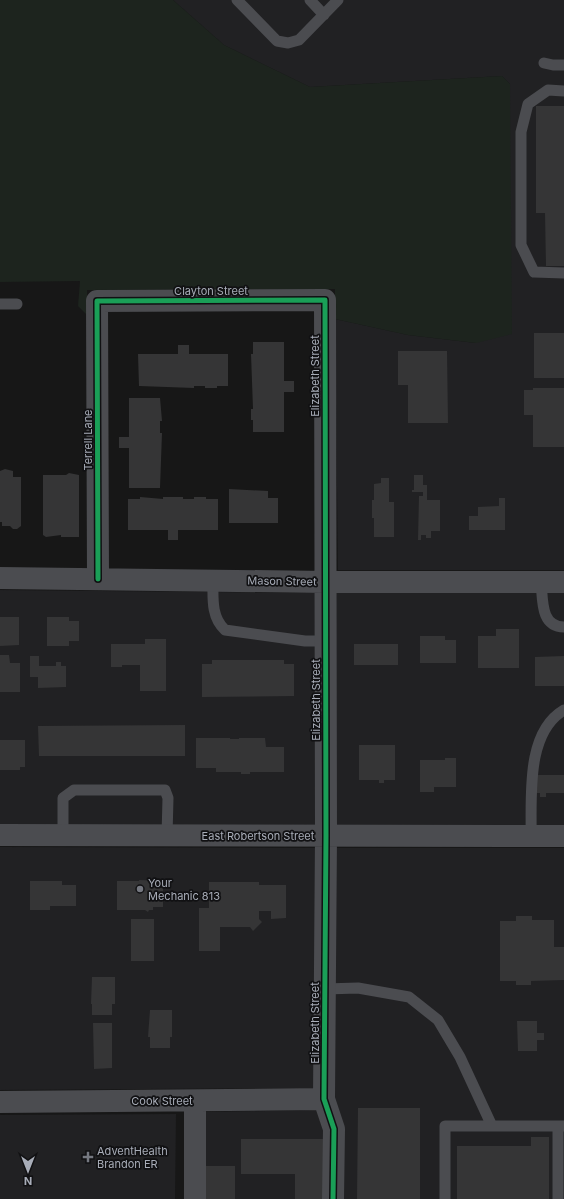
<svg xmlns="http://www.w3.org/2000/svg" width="564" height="1199" font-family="Inter,sans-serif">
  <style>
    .built { fill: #212123 }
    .green { fill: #1d241e }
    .building { fill: #353536 }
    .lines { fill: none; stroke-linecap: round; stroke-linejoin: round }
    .service { stroke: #4b4c50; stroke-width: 11 }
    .minor { stroke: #4b4c50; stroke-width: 22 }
    .cycleway-casing { stroke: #111113; stroke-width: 8 }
    .cycleway { stroke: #1a9f57; stroke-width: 5 }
    .poi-dot { fill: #757880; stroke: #111113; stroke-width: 1.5 }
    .labels { text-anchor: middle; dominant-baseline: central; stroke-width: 3.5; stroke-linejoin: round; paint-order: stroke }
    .street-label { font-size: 11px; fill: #a8adb8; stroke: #111113 }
    .poi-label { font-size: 11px; fill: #a8adb8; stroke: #111113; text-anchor: start }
  </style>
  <rect width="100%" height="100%" fill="#171717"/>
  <path class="built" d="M173 0H564V570H338L335 319 408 335 476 343 510 84 502 76 310 87 224 45Z
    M0 590 316 593V825L0 824Z
    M336 593H564V825H336Z
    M0 847 316 848 314 1088 0 1090Z
    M336 848H564V1199H344L334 1097Z
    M317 1110 323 1131V1199H205V1112Z
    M176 1114 175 1199H0V1115Z"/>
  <path class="green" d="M0 0H173L224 45 310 87 502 76 510 84 512 334 476 343 408 335 335 319V289L87 290V315L78 306 80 281 0 282Z"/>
  <path class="building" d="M536 106H564V266H546L545 213H536Z
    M534 333H564V378H534Z
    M253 342H284V381H294V392H284V432H253V420H251V409H253L251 354H253Z
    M178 345H189V354H228V386H217V388H205V386H194V388L139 386 138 354H178Z
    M398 351H447L448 423H408V385H398Z
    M533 388H564V447H533V415H524V390H533Z
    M129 398H160L162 421H160V433H162L160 488H129V448H119V437H129Z
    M5 469 13 471V477H21V526L17 529H13L10 526H2V522H0V471Z
    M69 473 79 475V537H61V535L46 537 43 535V475H66Z
    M414 475H423V485H427V500H440V531H431V538H426V535H421V540H418L419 496H423V492H412V490H414Z
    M381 478H389V502H394V537H374V518H372V500H374V484L381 483Z
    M229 489 268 491V498H278V523H229Z
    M140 497 163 499V497H183V499H194V497H206V499H218V530H178V540H168V530H128V499H140Z
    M499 498H505V530H469V516H478V507L499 506Z
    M0 617H19V645L0 646Z
    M47 617H69V621H79V641H69V646H47Z
    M496 629H519V668H478V636H496Z
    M420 636H445V640H456V663H420Z
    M145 639H166V691H140V665H122V667H111V644H145Z
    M354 644H398V665H354Z
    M0 655H9L10 663H20V692H0Z
    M30 656H39V666H56V662H61V666H66V687L38 688V677H30Z
    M564 656V686H535V657Z
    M212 660H284V664H294V696L202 697V664H212Z
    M185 725V756H39L38 726Z
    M196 738H230V739H239V738H265L266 747H284V772H250V774H241V772H216V768H196Z
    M0 740H25V767H20V770H0Z
    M359 745H395V780H384V783H379V780H359Z
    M445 758H456V787H434V792H420V760H445Z
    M537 775H564V793H546V797H540V793H537Z
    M139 880 163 881V907H153V910H149L148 912 145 910H117V881H139Z
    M30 881H62V885H76V906H50V910H30Z
    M209 882H259V885H286V918L271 919V911H259V919L262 922 253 931 250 927H220V951H199V908H209Z
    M516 916H532V920H554V947H564V980L531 981V985H516V981H500V921H516Z
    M131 919H154V961H131Z
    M92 977H115V1004H112V1015H92V1004H91Z
    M150 1010H172V1037H170V1048H150V1037H148Z
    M517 1021H537V1033H544V1040H537V1051H518Z
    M93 1023H112V1068L94 1069Z
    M358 1108H420V1199H357Z
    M531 1137H549V1199H457V1146H531Z
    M241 1139H327V1199H295V1174H241Z
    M202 1166H235V1199H202Z"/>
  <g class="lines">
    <path class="service" d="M237 0 277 41 288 43 299 40 338 0
      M310 0 324 15
      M544 63 553 65H564
      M564 91 548 90 528 104 521 132V245L534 272 564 273
      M0 304H17
      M213 581C213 598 211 617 225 630L305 641H326
      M541 582C543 599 540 627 564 627
      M63 835V798L74 790H165L168 798 167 836
      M531 836C532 798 525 733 564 710
      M325 989 358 988 409 997 438 1020 460 1057 492 1126
      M445 1199V1126H558
      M558 1199V1126H564"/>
    <path class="minor" d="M0 578 326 582H564
      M98 579 97 301 325 300 326 836 324 1099 334 1129 333 1199
      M0 835 564 836
      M195 1101V1199
      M0 1102 324 1099"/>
    <g class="cycleway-casing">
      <path id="cycleway" d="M98 579 97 301 325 300 326 836 324 1099 334 1129 333 1199"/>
    </g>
    <use href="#cycleway" class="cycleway"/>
  </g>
  <g class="poi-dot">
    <circle cx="140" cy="889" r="4"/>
    <path d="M86 1151h4v4h4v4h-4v4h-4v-4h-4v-4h4z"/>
  </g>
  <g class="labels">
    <g class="street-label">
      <text x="211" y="291">Clayton Street</text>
      <text transform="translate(315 376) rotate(-90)">Elizabeth Street</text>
      <text transform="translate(88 440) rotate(-90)">Terrell Lane</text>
      <text transform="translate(282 581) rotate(1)">Mason Street</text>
      <text transform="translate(316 700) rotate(-90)">Elizabeth Street</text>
      <text x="258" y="836">East Robertson Street</text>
      <text transform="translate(315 1023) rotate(-90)">Elizabeth Street</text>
      <text x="162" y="1101">Cook Street</text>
    </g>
    <g class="poi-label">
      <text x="148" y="883">Your<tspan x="148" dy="13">Mechanic 813</tspan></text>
      <text x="97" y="1151">AdventHealth<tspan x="97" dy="13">Brandon ER</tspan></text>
    </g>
  </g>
  <g transform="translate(28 1171) rotate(180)" stroke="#111113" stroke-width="3" paint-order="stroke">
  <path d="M0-3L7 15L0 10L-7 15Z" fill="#a8adb8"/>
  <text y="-6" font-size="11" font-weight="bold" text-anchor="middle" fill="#a8adb8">N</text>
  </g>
</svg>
